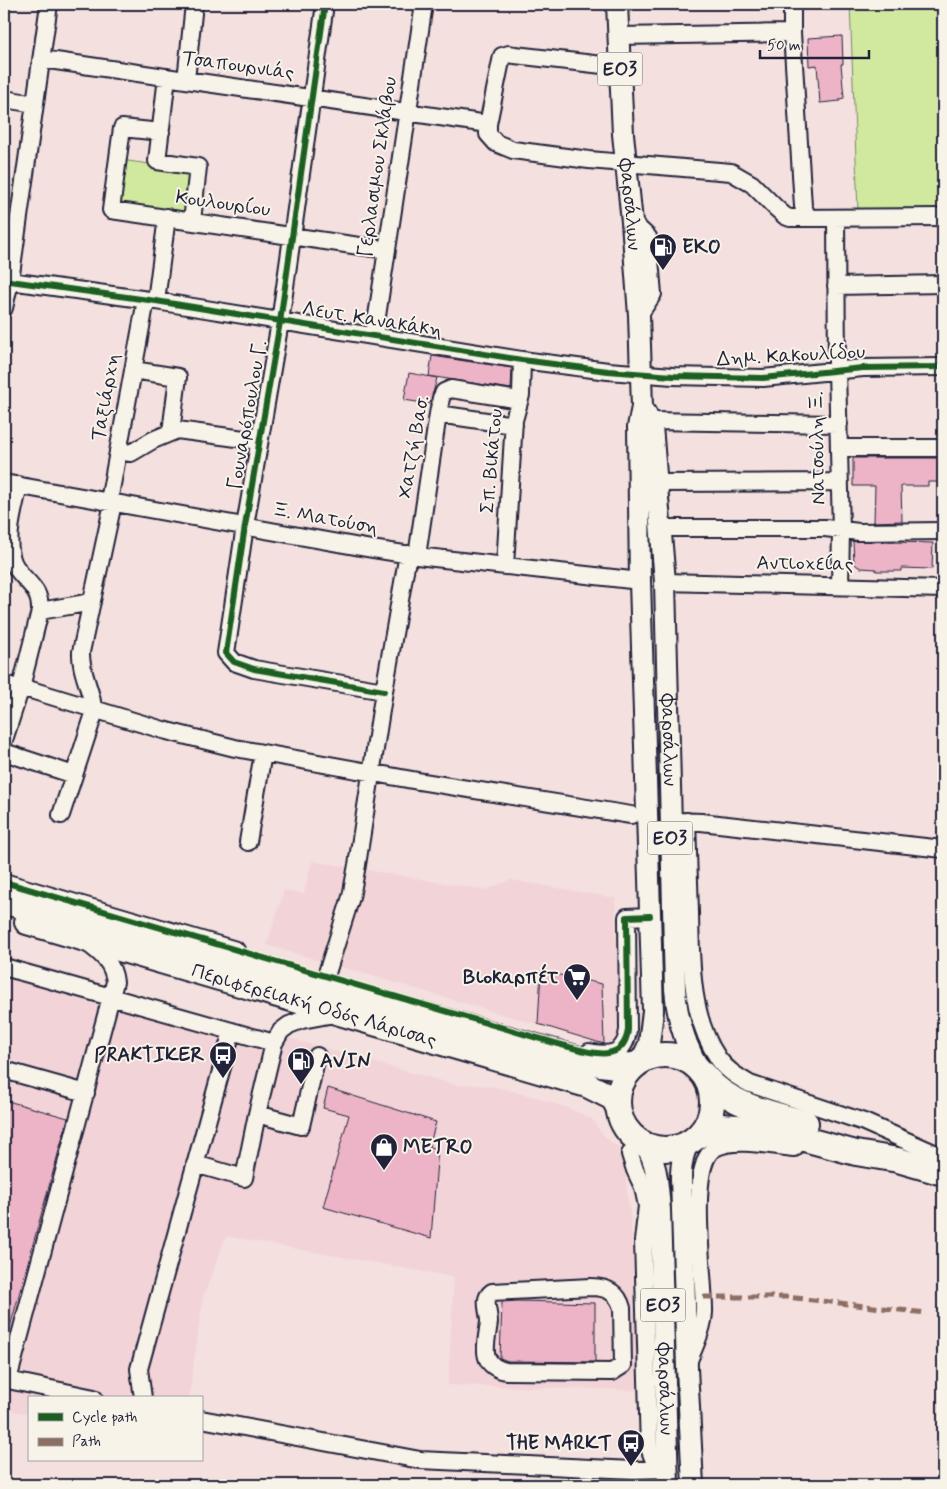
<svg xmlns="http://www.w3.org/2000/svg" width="947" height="1489" font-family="Mynerve,sans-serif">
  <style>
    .built { fill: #f2d3d7 }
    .green { fill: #d0e99f; stroke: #79866d }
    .building { fill: #edb4c7; stroke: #22223b }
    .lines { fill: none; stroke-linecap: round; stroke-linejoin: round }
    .minor-casing { stroke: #22223b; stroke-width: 20 }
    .major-casing { stroke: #22223b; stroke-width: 24 }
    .highway-casing { stroke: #22223b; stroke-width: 28 }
    .minor { stroke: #f7f3e8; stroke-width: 16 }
    .major { stroke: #f7f3e8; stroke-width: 20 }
    .highway { stroke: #f7f3e8; stroke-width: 24 }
    .quiet { stroke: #8d6e63; stroke-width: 5; stroke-dasharray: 10 5; stroke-linecap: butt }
    .cycleway-casing { stroke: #f7f3e8; stroke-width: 9 }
    .cycleway { stroke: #1b5e20; stroke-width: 6 }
    .labels { text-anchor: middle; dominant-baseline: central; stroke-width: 4; stroke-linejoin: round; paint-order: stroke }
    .shield { fill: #f7f3e8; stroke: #62616f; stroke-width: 1 }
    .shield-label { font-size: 19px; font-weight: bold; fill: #22223b }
    .street-label { font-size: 20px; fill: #22223b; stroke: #f7f3e8 }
    .poi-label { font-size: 20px; font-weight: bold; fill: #22223b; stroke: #f7f3e8; text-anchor: start }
  </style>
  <rect width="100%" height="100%" fill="#f4e0de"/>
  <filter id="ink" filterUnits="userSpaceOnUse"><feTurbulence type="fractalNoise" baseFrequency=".02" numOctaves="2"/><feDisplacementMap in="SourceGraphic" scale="10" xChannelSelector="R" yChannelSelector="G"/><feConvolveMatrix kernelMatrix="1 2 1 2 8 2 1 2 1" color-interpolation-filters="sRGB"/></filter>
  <g filter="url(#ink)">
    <path class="built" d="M312 861 486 890 511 880 615 898 618 1033 614 1042 604 1044 267 945 284 890 304 894Z
      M4 955 343 1054 460 1086 467 1084 496 1087 542 1099 573 1110 593 1120 601 1133 612 1143 620 1148 623 1159 631 1222 638 1390 448 1385 454 1277 226 1236 203 1297 189 1398H29V1414L4 1409Z"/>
    <path class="green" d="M850 4H943V208L858 211Z
      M121 160 192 170 187 213 115 203Z"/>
    <path class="building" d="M842 36 843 64H841L844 98 840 99V101L820 103 817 65 809 66 808 38Z
      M432 356 512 368 511 389 429 376Z
      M409 373 437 378 430 404 404 400Z
      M853 458H943V482H928V486H901L902 521 874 522 875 486H853Z
      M853 541 933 543 932 569 901 568V571H876V569L861 568 857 566 854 563Z
      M541 971 602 984 604 1044 538 1024Z
      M328 1088 436 1122 429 1147 438 1148 431 1238 323 1207 349 1115 323 1108Z
      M4 1100 68 1118 7 1338 4 1337Z
      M518 1301 595 1303V1362L508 1361 500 1358 502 1302Z"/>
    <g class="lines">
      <g class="minor-casing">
        <path id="minor" d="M325 4 280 322 245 526 226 653 234 662 254 669 384 691
          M792 4V33L803 206 808 218
          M618 36 792 33
          M42 59 488 124
          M620 67 515 55 509 54 502 56 488 124V134L496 143 513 150 589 160 731 172 752 184 776 208 785 216 790 218 943 217
          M167 77 157 161 198 167 192 221
          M186 80 194 4
          M4 99 35 104
          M161 132 122 128 111 210 387 250
          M836 218 837 370 841 530 840 586
          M632 222 648 237 653 294 639 315
          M10 281 156 301 522 360 608 371 673 376 763 378 863 368 943 367
          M836 286 943 284
          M156 301 167 217
          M4 308 10 281 49 4
          M374 336 424 4
          M133 370 178 377 171 432
          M438 414 514 425
          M650 421 839 424
          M839 448H943
          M118 451 131 453 153 440 177 430 259 441
          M4 483 366 548 417 556 640 581
          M656 483 840 482
          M109 501 146 300
          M659 528H825L859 532 943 531
          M417 556 438 414 441 398 444 392 451 389 519 400
          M505 566 514 420 521 395 522 360
          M665 582 943 589
          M40 611 92 602
          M4 684 20 689
          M21 687 163 730 235 748 418 781 631 815
          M4 740 21 687 40 611C41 585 22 582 13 562 4 539 14 509 19 485
          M4 752 74 775
          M61 815 93 717C95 694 80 675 81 652L113 503
          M677 821 701 822 943 849
          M687 821C688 852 689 882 690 913 691 960 690 1017 718 1058 726 1070 737 1077 750 1084L864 1122 943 1157
          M248 842 263 753
          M4 882 236 950
          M87 943C102 954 113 963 115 982L8 1380 94 1398
          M4 967 274 1043
          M326 976 351 897 357 865 384 691 408 554
          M589 1052C610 1056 625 1055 628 1030L627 917 650 916
          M4 1070 86 1093
          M257 1114 301 1126 317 1056
          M630 1154 635 1170 643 1187 647 1206 643 1241 649 1448 654 1461 668 1469
          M195 1164 244 1178 257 1114 274 1043 281 1031 289 1025 302 1020 334 1014
          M591 1287C607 1287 618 1293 622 1308L623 1365 612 1372 506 1371C477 1365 487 1342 489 1322 489 1311 482 1299 492 1292Z
          M688 1363C694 1347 703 1330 704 1312 705 1280 686 1164 715 1148 734 1137 773 1146 794 1148L803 1138
          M143 1398 139 1369 232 1031
          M201 1419 420 1460 633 1470 668 1469"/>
      </g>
      <g class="major-casing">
        <g id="major">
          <path id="s1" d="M617 4 623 134 632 222 639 315 642 407 638 427 640 581 653 1011 649 1044 641 1061"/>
          <path id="s2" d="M646 414 652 426 665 582 675 989C677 1018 684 1044 700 1070"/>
          <path d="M689 1143C682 1153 681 1166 681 1178L687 1368 693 1485"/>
          <path id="s3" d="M644 1144C658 1161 658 1189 660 1210L668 1485"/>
        </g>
      </g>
      <g class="highway-casing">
        <g id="highway">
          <path d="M4 902 74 918 195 950 593 1063 616 1066 635 1065"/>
          <path id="s4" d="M27 922 587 1085 613 1098 618 1107"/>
          <circle cx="665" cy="1102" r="47"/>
          <path d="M705 1076C729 1106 771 1113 806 1123"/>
          <path d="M698 1136 709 1130 721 1126 767 1129 856 1153 898 1160 943 1173"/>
        </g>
      </g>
      <use href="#minor" class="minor"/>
      <use href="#major" class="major"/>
      <use href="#highway" class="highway"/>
      <path class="quiet" d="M703 1297H787L926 1313"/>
      <g class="cycleway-casing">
        <path id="cycleway" d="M325 4 280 322 245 526 226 653 234 662 254 669 384 691
          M10 281 156 301 522 360 608 371 673 376 763 378 863 368 943 367
          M4 882 558 1044C583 1050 623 1068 628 1030L627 917 650 916"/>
      </g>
      <use href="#cycleway" class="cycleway"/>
    </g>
  </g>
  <defs>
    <g id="fuel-pin" transform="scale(1.4375)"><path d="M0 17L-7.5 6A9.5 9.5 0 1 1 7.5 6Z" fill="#22223b" stroke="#f7f3e8"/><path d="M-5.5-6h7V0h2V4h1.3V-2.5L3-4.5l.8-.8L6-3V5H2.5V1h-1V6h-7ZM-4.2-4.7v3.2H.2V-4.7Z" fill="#fff"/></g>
    <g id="supermarket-pin" transform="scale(1.4375)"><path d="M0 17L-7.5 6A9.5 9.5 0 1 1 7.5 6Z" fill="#22223b" stroke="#f7f3e8"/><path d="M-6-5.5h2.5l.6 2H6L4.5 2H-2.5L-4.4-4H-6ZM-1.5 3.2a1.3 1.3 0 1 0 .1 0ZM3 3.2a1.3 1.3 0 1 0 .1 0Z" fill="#fff"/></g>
    <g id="bus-pin" transform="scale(1.4375)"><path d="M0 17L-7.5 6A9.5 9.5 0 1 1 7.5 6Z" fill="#22223b" stroke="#f7f3e8"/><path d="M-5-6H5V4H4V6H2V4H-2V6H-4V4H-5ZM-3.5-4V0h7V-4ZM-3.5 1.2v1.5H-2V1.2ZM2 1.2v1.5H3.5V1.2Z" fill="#fff"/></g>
    <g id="shop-pin" transform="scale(1.4375)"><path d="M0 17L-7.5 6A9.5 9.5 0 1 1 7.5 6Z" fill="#22223b" stroke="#f7f3e8"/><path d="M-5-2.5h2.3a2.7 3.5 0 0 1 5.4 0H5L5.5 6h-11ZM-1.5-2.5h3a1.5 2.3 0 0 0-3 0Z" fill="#fff"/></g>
  </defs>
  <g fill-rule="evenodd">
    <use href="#fuel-pin" x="663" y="247"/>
    <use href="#supermarket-pin" x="577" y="977"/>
    <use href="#bus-pin" x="223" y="1055"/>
    <use href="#fuel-pin" x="301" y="1061"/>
    <use href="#shop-pin" x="384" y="1147"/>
    <use href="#bus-pin" x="631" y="1443"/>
  </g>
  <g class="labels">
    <g class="shield">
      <rect x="597.5" y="52.5" width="45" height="33" rx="4"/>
      <rect x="647.5" y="821.5" width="45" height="33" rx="4"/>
      <rect x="640.5" y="1288.5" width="45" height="33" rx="4"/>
    </g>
    <g class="shield-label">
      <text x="620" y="69">ΕΟ3</text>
      <text x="670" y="838">ΕΟ3</text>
      <text x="663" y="1305">ΕΟ3</text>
    </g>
    <g class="street-label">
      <text transform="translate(238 66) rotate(8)">Τσαπουρνιάς</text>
      <text transform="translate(378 167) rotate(-82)">Γερλασιμου Σκλάβου</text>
      <text transform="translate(223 204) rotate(8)">Κουλουρίου</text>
      <text stroke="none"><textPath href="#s1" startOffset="201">Φαρσάλων</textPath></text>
      <text transform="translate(372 320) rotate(9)">Λευτ. Κανακάκη</text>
      <text transform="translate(791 356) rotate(-3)">Δημ. Κακουλίδου</text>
      <text transform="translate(106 397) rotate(-80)">Ταξιάρχη</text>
      <text transform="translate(248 415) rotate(-80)">Γουναρόπουλου Γ.</text>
      <text transform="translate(414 447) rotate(-80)">Χατζή Βασ.</text>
      <text transform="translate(818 448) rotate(-91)">Νατσούλη Ξ.</text>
      <text transform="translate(492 461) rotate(-85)">Σπ. Βικάτου</text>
      <text transform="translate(325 519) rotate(10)">Ξ. Ματούση</text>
      <text transform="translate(805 564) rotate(1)">Αντιοχείας</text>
      <text stroke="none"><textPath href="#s2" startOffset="328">Φαρσάλων</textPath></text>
      <text stroke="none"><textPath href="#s4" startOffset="299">Περιφερειακή Οδός Λάρισας</textPath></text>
      <text stroke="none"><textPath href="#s3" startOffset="248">Φαρσάλων</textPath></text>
    </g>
    <g class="poi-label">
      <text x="682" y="247">EKO</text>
      <text x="558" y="977" text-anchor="end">Βιοκαρπέτ</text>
      <text x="204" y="1055" text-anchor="end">PRAKTIKER</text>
      <text x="320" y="1061">AVIN</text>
      <text x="403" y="1147">METRO</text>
      <text x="612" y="1443" text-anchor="end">THE MARKT</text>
    </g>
  </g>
  <rect width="947" height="1489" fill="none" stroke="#f7f3e8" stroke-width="20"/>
  <rect x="10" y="10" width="927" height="1469" fill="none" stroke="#22223b" stroke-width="2" filter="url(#ink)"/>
  <rect x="28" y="1396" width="175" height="65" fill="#f7f3e8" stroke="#a29fa3"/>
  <rect x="38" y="1413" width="25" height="8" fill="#1b5e20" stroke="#a29fa3"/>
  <text x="72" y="1422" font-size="15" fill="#22223b">Cycle path</text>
  <rect x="38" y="1438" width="25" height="8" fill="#8d6e63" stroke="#a29fa3"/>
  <text x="72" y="1446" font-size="15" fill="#22223b">Path</text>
  <path d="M760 50v8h109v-8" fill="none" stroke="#22223b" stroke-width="2.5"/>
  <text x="767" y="50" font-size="15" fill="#22223b" stroke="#f7f3e8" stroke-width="4" paint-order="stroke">50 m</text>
</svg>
